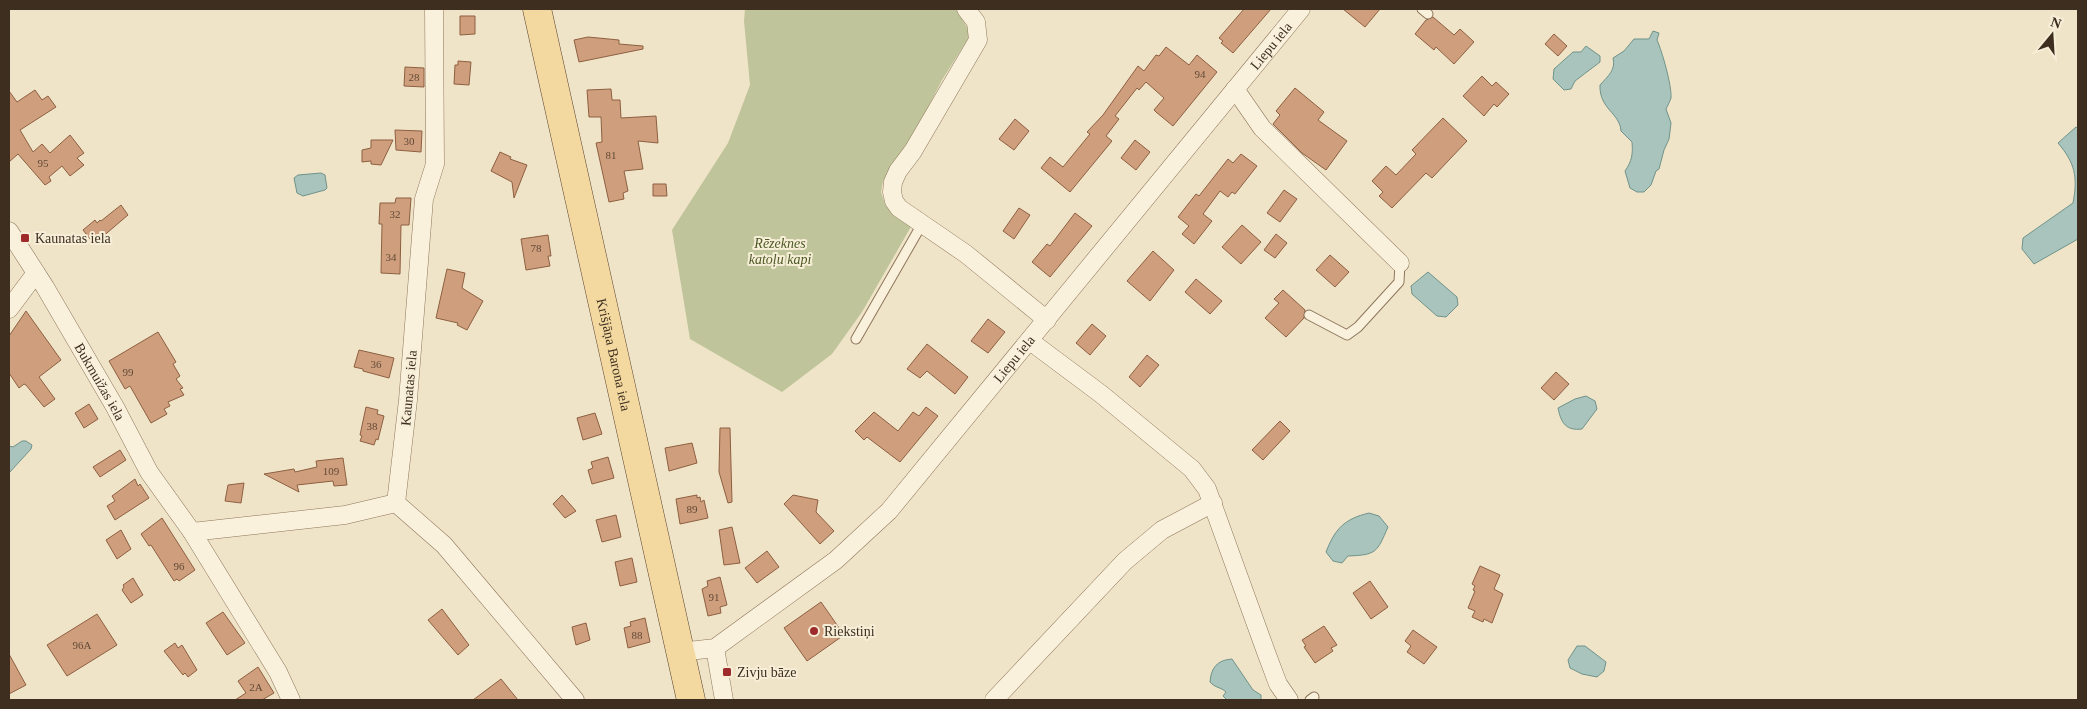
<svg xmlns="http://www.w3.org/2000/svg" width="2087" height="709" font-family="Georgia,serif">
  <style>
    .cemetery { fill: #bfc49a }
    .water { fill: #a9c4bc; stroke: #6f938a }
    .building { fill: #cf9f7d; stroke: #8d5f41 }
    .lines { fill: none; stroke-linecap: round; stroke-linejoin: round }
    .service-casing { stroke: #8d765c; stroke-width: 11 }
    .minor-casing { stroke: #8d765c; stroke-width: 19 }
    .primary-casing { stroke: #5b4430; stroke-width: 29 }
    .service { stroke: #faf1dc; stroke-width: 9 }
    .minor { stroke: #faf1dc; stroke-width: 18 }
    .primary { stroke: #f3d9a0; stroke-width: 28 }
    .poi-dot { fill: #9e2a2b; stroke: #f7eed8; stroke-width: 2 }
    .labels { text-anchor: middle; dominant-baseline: central; stroke-width: 4; stroke-linejoin: round; paint-order: stroke }
    .number-label { font-size: 11px; fill: #624a37 }
    .street-label { font-size: 14px; fill: #3d2e20; stroke: #f7eed8 }
    .poi-label { font-size: 14px; fill: #3d2e20; stroke: #f7eed8; text-anchor: start }
    .park-label { font-size: 14px; font-style: italic; fill: #4d5a26; stroke: #f7eed8 }
  </style>
  <rect width="100%" height="100%" fill="#f0e4c8"/>
  <path class="cemetery" d="M745 9H956L971 34 942 80 913 137 883 181 881 192 885 204 895 214 912 225 862 312 832 354 782 392 690 339 672 230 728 143 750 85 744 21Z"/>
  <path class="water" d="M1653 31 1659 33 1657 40C1662 51 1672 86 1671 98 1670 101 1668 105 1666 109L1671 123 1669 139 1664 150 1659 169 1656 171 1651 185 1644 192H1637L1630 188 1625 171C1632 161 1633 154 1632 142L1621 131C1620 113 1599 109 1600 85 1608 76 1616 70 1613 58L1624 51 1634 39H1649Z
    M1586 46 1600 56V62L1575 81 1571 89 1564 90 1553 79 1554 69 1573 52H1581Z
    M2076 127 2078 128V239L2034 264 2022 249 2023 238 2073 203C2078 177 2075 163 2058 143Z
    M321 173 325 175 327 188 325 190 303 196 297 193 294 178 298 175Z
    M1428 272 1457 297 1458 305 1446 317 1437 316 1412 294 1411 286Z
    M1586 396 1595 401 1597 409 1582 429C1566 431 1561 423 1558 408L1575 399Z
    M22 441H26L32 445 31 449 9 473V446L13 447Z
    M1369 513 1379 516 1388 527C1377 552 1377 555 1348 556L1342 563 1333 561 1326 552C1335 529 1344 519 1369 513Z
    M1577 646H1585L1606 662 1604 671 1597 677 1582 674 1570 668 1568 660Z
    M1232 659 1253 690 1261 695V700H1227L1223 696 1226 692C1221 687 1215 688 1210 682 1211 668 1217 660 1232 659Z"/>
  <path class="building" d="M1244 9H1271L1233 53 1221 43 1223 41 1219 38Z
    M1343 9H1380L1365 27Z
    M460 16H475V34L460 35Z
    M1433 17 1454 35 1460 29 1474 42 1454 64 1436 47 1434 50 1415 34 1426 20Z
    M1554 34 1567 46 1558 56 1545 44Z
    M588 37 619 40V44L643 46V49L579 62 574 40Z
    M1166 47 1189 65 1197 55 1217 72 1173 126 1156 112 1154 110 1164 98 1146 82 1139 90 1137 88 1115 116 1119 119 1106 136 1112 141 1070 192 1041 168 1050 157 1063 167 1090 134 1087 132 1103 115 1138 66 1144 71 1156 55 1159 56Z
    M458 61 471 62 469 85 454 84 455 65H458Z
    M405 67 424 68V87L404 86Z
    M1482 76 1492 86 1496 82 1509 94 1497 107 1494 104 1484 116 1463 96Z
    M1295 88 1324 112 1318 120 1347 141 1326 170 1302 153 1273 124 1280 115 1276 111Z
    M611 89 612 100H620L621 118 656 116 658 143 638 141 643 169 624 171 628 191 623 193 624 199 609 202 596 143 602 142 601 117H589L587 90Z
    M35 90 42 100 48 96 56 107 20 130 33 152 42 144 50 153 70 135 84 153 77 158 84 165 70 176 62 166 49 177 51 181 45 185 18 154 9 162V91L17 102Z
    M1443 118 1467 141 1432 178 1426 173 1392 208 1379 196 1383 192 1372 181 1386 166 1396 175 1416 154 1412 150Z
    M1015 119 1029 131 1014 150 999 139Z
    M395 130 422 131 421 152 396 150Z
    M371 140H393L381 165 371 164V161L362 162V150L371 148Z
    M1135 140 1150 152 1136 170 1121 158Z
    M500 152 511 157 510 159 527 165 514 198 512 182 491 171Z
    M1241 154 1257 166 1235 194 1232 192 1228 197 1220 191 1203 214 1212 221 1194 244 1182 234 1189 226 1178 217 1196 194 1199 196 1228 159 1233 163Z
    M653 184H666L667 196H653Z
    M1284 190 1297 199 1280 222 1267 213Z
    M396 198H411L409 225H401L400 274 381 273 382 224H379L380 203H395Z
    M121 205 128 215 94 244 83 230 95 220 97 223 100 220 101 221Z
    M1019 208 1030 215 1014 239 1003 231Z
    M1075 213 1092 226 1050 277 1032 262 1047 244 1050 246Z
    M1242 225 1261 242 1241 264 1222 247Z
    M1276 234 1287 243 1275 258 1264 250Z
    M548 235 551 256H548L550 266 526 270 521 239Z
    M1153 251 1174 270 1150 301 1127 281Z
    M1330 255 1349 272 1335 287 1316 270Z
    M447 269 465 273 462 288 483 301 467 330 457 325 458 323 436 318Z
    M1196 279 1222 301 1210 314 1185 292Z
    M1283 290 1305 310 1304 318 1286 337 1265 318 1279 303 1274 299Z
    M26 311 61 360 39 377 55 399 44 407 26 385 24 384 19 388 9 373V336Z
    M988 319 1005 332 988 353 971 341Z
    M1092 324 1106 336 1090 355 1076 343Z
    M158 332 176 362 173 364 180 376 176 379 183 388 180 389 184 395 168 402 170 406 164 409 167 414 151 423 130 386 125 389 109 361Z
    M927 344 968 377 955 394 927 371 920 378 907 369Z
    M359 350 394 358 389 378 363 371V369L354 367Z
    M1147 355 1159 365 1140 387 1129 377Z
    M1556 372 1569 384 1554 400 1541 388Z
    M89 404 98 419 84 428 75 413Z
    M366 407 378 410 377 414 384 416 378 440 376 439 374 445 360 441 362 436 360 435Z
    M926 407 938 416 900 462 867 437 864 440 855 431 874 412 898 431 913 412 919 416Z
    M595 413 602 434 583 440 577 418Z
    M1280 421 1290 431 1263 460 1252 450Z
    M720 428H730L732 502 728 503 719 472Z
    M692 443 697 463 669 471 665 448Z
    M120 450 126 460 100 477 93 467Z
    M608 457 614 478 592 484 588 470 593 468 591 462Z
    M343 458 347 485 334 486 333 481 297 485 299 492 264 474 294 469 295 472 317 467 316 461Z
    M135 479 138 486 140 484 149 498 115 520 107 506 115 501 112 496Z
    M244 483 241 503 225 501 228 485Z
    M562 495 576 511 565 518 553 504Z
    M697 495V498L700 497 701 502 704 500 708 518 680 524 676 499Z
    M793 495 818 500 816 512 834 531 820 544 784 504Z
    M616 515 621 537 602 542 596 520Z
    M162 518 195 570 179 581 177 579 174 581 151 545 149 546 141 534Z
    M732 527 740 563 724 565 719 530Z
    M121 530 131 549 117 559 106 540Z
    M767 551 779 567 757 583 745 568Z
    M632 558 637 582 620 586 615 562Z
    M1480 566 1500 575 1494 589 1503 594 1492 623 1484 619 1483 622 1472 617 1475 611 1468 608 1475 591 1473 590 1475 586 1472 584Z
    M720 577 727 605 720 607 721 613 708 616 702 589 708 586 707 581Z
    M133 578 143 595 131 603 122 590 124 587 123 585Z
    M1370 581 1388 607 1371 619 1353 593Z
    M821 602 844 635 807 661 784 628Z
    M442 609 469 645 458 655 428 620Z
    M223 612 245 643 227 655 206 623Z
    M97 614 117 645 67 676 47 645Z
    M645 618 650 642 628 648 624 628 631 626 630 622Z
    M586 623 590 640 576 645 572 627Z
    M1324 626 1337 645 1331 648 1333 651 1315 663 1304 647 1306 646 1302 640Z
    M1413 630 1437 647 1424 664 1407 652 1411 646 1405 641Z
    M175 643 178 648 182 645 197 670 188 677 185 673 183 675 164 651Z
    M9 654 26 685 9 694Z
    M258 667 274 693 262 700H235L246 693 238 681Z
    M501 679 518 700H473Z"/>
  <g class="lines">
    <g class="service-casing">
      <path id="service" d="M1422 9 1428 14
        M1309 315 1347 335 1358 327 1399 282 1400 263
        M856 339 922 224
        M1310 700 1314 697"/>
    </g>
    <g class="minor-casing">
      <g id="minor">
        <path d="M434 9 435 164 424 199 408 400 396 503 444 545 575 700"/>
        <path d="M966 9 976 22 978 40 913 151 898 171 893 182 892 192 894 201 899 208 966 254 1047 320"/>
        <path d="M1235 89 1262 128 1400 263"/>
        <path id="s1" d="M9 231 45 287 115 407 149 472 192 532 278 672 291 700"/>
        <path d="M9 309 36 273"/>
        <path d="M1030 341 1101 394 1192 469 1207 489 1266 652 1278 684 1289 700"/>
        <path d="M192 532 345 515 396 503"/>
        <path d="M715 648 724 700"/>
        <path id="s2" d="M680 652 715 648 836 560 889 511 1301 9"/>
        <path d="M994 700 1125 561 1162 530 1213 503"/>
      </g>
    </g>
    <g class="primary-casing">
      <g id="primary">
        <path id="s3" d="M537 9 691 700"/>
      </g>
    </g>
    <use href="#service" class="service"/>
    <use href="#minor" class="minor"/>
    <use href="#primary" class="primary"/>
  </g>
  <g class="poi-dot">
    <rect x="20" y="233" width="10" height="10" rx="2.5"/>
    <circle cx="814" cy="631" r="5"/>
    <rect x="722" y="667" width="10" height="10" rx="2.5"/>
  </g>
  <g class="labels">
    <g class="number-label">
      <text x="1200" y="74">94</text>
      <text x="414" y="77">28</text>
      <text x="409" y="141">30</text>
      <text x="611" y="155">81</text>
      <text x="43" y="163">95</text>
      <text x="395" y="214">32</text>
      <text x="536" y="248">78</text>
      <text x="391" y="257">34</text>
      <text x="376" y="364">36</text>
      <text x="128" y="372">99</text>
      <text x="372" y="426">38</text>
      <text x="331" y="471">109</text>
      <text x="692" y="509">89</text>
      <text x="179" y="566">96</text>
      <text x="714" y="597">91</text>
      <text x="637" y="635">88</text>
      <text x="82" y="645">96A</text>
      <text x="256" y="687">2A</text>
    </g>
    <g class="street-label">
      <text stroke="none"><textPath href="#s2" startOffset="859">Liepu iela</textPath></text>
      <text stroke="none"><textPath href="#s3" startOffset="354">Krišjāņa Barona iela</textPath></text>
      <text stroke="none"><textPath href="#s2" startOffset="454">Liepu iela</textPath></text>
      <text stroke="none"><textPath href="#s1" startOffset="176">Bukmuižas iela</textPath></text>
      <text transform="translate(409 388) rotate(-85)">Kaunatas iela</text>
    </g>
    <g class="poi-label">
      <text x="35" y="238">Kaunatas iela</text>
      <text x="824" y="631">Riekstiņi</text>
      <text x="737" y="672">Zivju bāze</text>
    </g>
    <g class="park-label">
      <text x="780" y="243">Rēzeknes<tspan x="780" dy="16">katoļu kapi</tspan></text>
    </g>
  </g>
  <rect width="2087" height="709" fill="none" stroke="#3d2e20" stroke-width="20"/>
  <g transform="translate(2052 35) rotate(18)" stroke="#f7eed8" stroke-width="4" paint-order="stroke">
  <path d="M0-4L9 19L0 12L-9 19Z" fill="#3d2e20"/>
  <text y="-8" font-size="14" font-weight="bold" text-anchor="middle" fill="#3d2e20">N</text>
  </g>
</svg>
